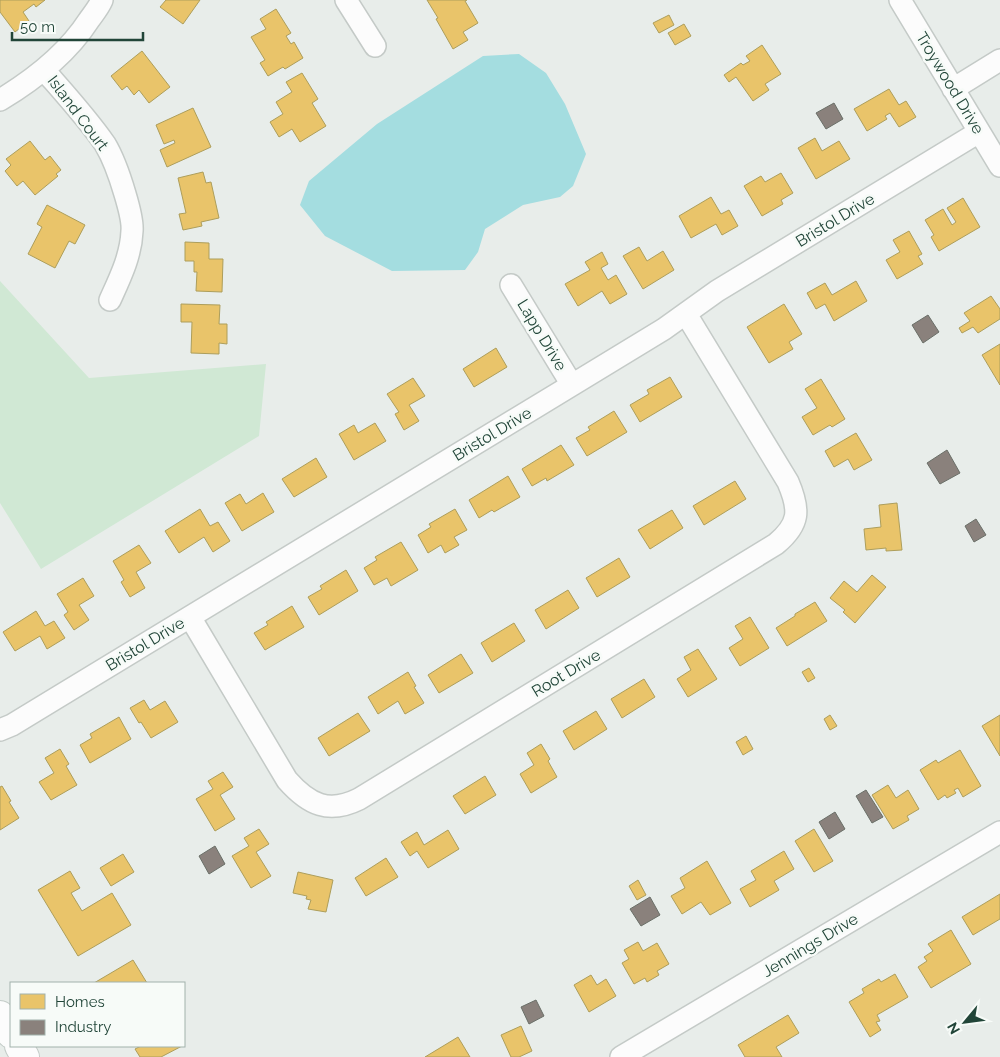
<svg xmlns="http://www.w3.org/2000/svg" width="1000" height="1057" font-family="Raleway,sans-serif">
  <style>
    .green { fill: #d0e8d4 }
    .water { fill: #a4dde0 }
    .homes { fill: #e9c46a; stroke: #ad9e5b }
    .industry { fill: #8a817c; stroke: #6a6f68 }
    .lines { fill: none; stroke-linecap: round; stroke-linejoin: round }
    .minor-casing { stroke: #c4cac7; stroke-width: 24 }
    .secondary-casing { stroke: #c3cbc7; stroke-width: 30 }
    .minor { stroke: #fcfcfc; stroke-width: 21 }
    .secondary { stroke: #fcfcfc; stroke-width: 28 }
    .labels { text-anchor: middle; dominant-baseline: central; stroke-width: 5; stroke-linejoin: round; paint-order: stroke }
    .street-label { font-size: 16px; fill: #214538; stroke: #f7fbf8 }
  </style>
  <rect width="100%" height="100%" fill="#e8edea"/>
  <path class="green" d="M0 281 89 378 266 364 259 436 41 569 0 503Z"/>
  <path class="water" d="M519 54 546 73 565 104 586 154 573 186 560 197 523 205 485 229 478 252 465 270 392 271 325 236 300 205 309 181 377 124 483 56Z"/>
  <path class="homes" d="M0 0H45L36 7 34 4 23 12 29 21 15 32 0 12Z
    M166 0H200L183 24 160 7Z
    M427 0H467L465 1 478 23 463 32 468 40 453 49 436 19 438 18Z
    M276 9 291 33 286 36 291 44 294 42 303 58 285 69 283 67 268 76 260 63 265 60 251 37 266 29 260 19Z
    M669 15 674 25 659 33 653 23Z
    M684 24 691 36 675 45 668 33Z
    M762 45 781 74 765 84 769 90 753 101 736 77 729 82 724 75 741 63 743 65 750 61 746 56Z
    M142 51 170 87 149 103 139 90 134 95 127 86 122 90 111 76Z
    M302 73 318 99 312 103 326 126 300 142 292 129 279 137 270 122 283 114 276 102 292 92 286 82Z
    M889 89 899 105 906 101 916 117 899 127 890 113 885 116 887 119 867 131 854 109Z
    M193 108 211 147 167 167 160 150 175 143 174 140 164 144 156 125Z
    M815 138 822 151 839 141 850 159 816 179 798 148Z
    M30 141 45 160 50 156 61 170 56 174 58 176 35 195 23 181 17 186 5 171 11 165 6 159Z
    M203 172 206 183 211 182 219 218 201 222 202 226 183 230 179 214 186 213 178 178Z
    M781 173 793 193 781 200 783 204 762 216 744 186 761 176 765 182Z
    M711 197 721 214 729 210 738 226 722 235 716 224 691 238 679 216Z
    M963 198 980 227 939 251 931 237 934 235 925 220 943 209 952 225 956 222 947 208Z
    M47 205 85 225 75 244 69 241 55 268 28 254 42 227 37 224Z
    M909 231 922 254 918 256 923 264 897 279 886 260 900 252 893 240Z
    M185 242 209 243V259H223L222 292 196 291 197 272H194V261H185Z
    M639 247 647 261 663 251 674 270 643 289 623 256Z
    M602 252 608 264 601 268 608 280 616 275 627 294 610 304 602 291 578 306 565 284 590 270 585 262Z
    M856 281 867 301 834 321 825 304 816 309 807 293 825 283 832 295Z
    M991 296 1000 309V319L978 333 973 327 962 333 959 328 970 321 964 313Z
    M181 304 220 305 219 324H227V344L219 343V354L191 353 192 322H181Z
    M784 304 802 334 789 342 793 349 769 363 747 327Z
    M1000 344V385L982 355Z
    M496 348 507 367 474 387 463 369Z
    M670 377 682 397 640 422 630 405 649 394 647 390Z
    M413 378 425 396 409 405 419 421 404 430 395 414 399 412 387 394Z
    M821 379 845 419 832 427 830 425 813 435 802 417 817 408 805 389Z
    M614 411 627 432 587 456 576 438 590 430 588 427Z
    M375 423 386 441 354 460 339 434 354 425 358 433Z
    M856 433 872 460 854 470 848 459 834 467 825 451Z
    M561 445 574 465 547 481 546 478 532 486 522 469Z
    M316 458 327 477 294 497 282 479Z
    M508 476 520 497 494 512 492 510 479 518 469 500Z
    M735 481 746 499 704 525 693 506Z
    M263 493 274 512 242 531 225 503 240 494 246 504Z
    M897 503 902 550 886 551V548L866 550 864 529 881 527 879 505Z
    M200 509 210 526 218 522 230 541 213 552 204 537 179 553 165 531Z
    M455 509 467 530 454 537 459 545 445 553 441 545 428 553 418 535 431 527 429 524Z
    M672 510 683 528 650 549 638 530Z
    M401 542 418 570 391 586 387 578 374 585 364 568 377 560 375 557Z
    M139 545 151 563 136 572 145 588 130 597 121 582 124 580 113 561Z
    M619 558 630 577 597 597 586 578Z
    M346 570 358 591 319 615 308 597 322 589 320 586Z
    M872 575 886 587 855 623 843 612 845 610 830 598 844 581 857 592Z
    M83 578 94 596 79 605 89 620 74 630 64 615 68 612 57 594Z
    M568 590 579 608 546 629 535 610Z
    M815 602 827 621 787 646 776 628 795 616V614Z
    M292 606 304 627 265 650 254 633 268 625 266 622Z
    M36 611 45 626 54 621 65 638 47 649 40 636 15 651 3 632Z
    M750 617 769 648 740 666 729 648 743 639 735 626Z
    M514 623 525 641 492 662 481 643Z
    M698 649 717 679 688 697 677 679 691 670 684 657Z
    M461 654 473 673 439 693 428 675Z
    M809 668 815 678 808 682 802 672Z
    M408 672 416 686 414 687 424 703 405 714 398 701 378 714 368 697Z
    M644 679 655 697 622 718 611 699Z
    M144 700 150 710 165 701 178 722 151 738 141 722 139 723 130 708Z
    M596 711 607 729 574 750 563 731Z
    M358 713 370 731 329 756 318 738Z
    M830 715 837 726 830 730 824 719Z
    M1000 715V756L982 726Z
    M119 717 131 739 90 763 80 745 92 738 90 734Z
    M746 736 753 749 743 755 736 742Z
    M541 744 550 759 548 761 557 777 531 793 520 774 534 765 527 753Z
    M60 749 69 764 66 766 77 785 51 800 39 782 54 773 45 758Z
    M960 750 981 786 963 797 958 788 954 790 956 793 947 798 945 795 938 800 920 770 936 760 938 763Z
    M223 772 233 787 220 795 235 819 215 831 196 799 213 789 208 781Z
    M485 776 496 795 465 814 453 796Z
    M888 785 896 798 908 790 919 809 907 816 909 820 893 829 872 795Z
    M2 786 11 801 9 802 19 818 0 830V787Z
    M259 829 269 844 256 852 271 876 251 888 232 856 249 846 244 838Z
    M814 829 833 861 814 872 795 841Z
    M448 830 459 849 428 868 417 851 410 856 401 842 417 832 424 845Z
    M784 851 794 869 774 881 779 890 750 907 740 889 756 880 751 871Z
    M123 854 134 872 111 886 100 868Z
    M386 858 398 877 366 896 355 878Z
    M707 861 731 903 710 915 701 902 682 914 671 896 685 888 680 878Z
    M70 871 80 888 71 893 82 911 112 893 131 925 78 956 38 890Z
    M298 872 333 880 326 912 308 909 311 900 306 899 307 896 293 893Z
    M638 880 646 895 637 900 629 886Z
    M1000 894V919L973 935 962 917Z
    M951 930 971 964 931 988 918 967 927 961 924 957 933 951 928 944Z
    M638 942 643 951 657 943 669 964 657 971 659 975 647 982 645 978 634 984 622 963 629 959 624 950Z
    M133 960 147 983H94Z
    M895 974 908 997 877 1015 880 1021 876 1022 881 1030 870 1037 849 1002 864 993 862 989 879 979 881 982Z
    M591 975 597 985 606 979 616 996 589 1012 574 985Z
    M788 1015 799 1033 776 1047 782 1057H745L738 1045Z
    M521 1026 532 1051 519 1057H511L501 1035Z
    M458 1037 470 1057H425Z
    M141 1046H182L161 1057H140L135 1049Z"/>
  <path class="industry" d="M834 103 843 119 826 129 816 113Z
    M928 315 939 332 923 343 912 325Z
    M947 450 960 473 940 484 927 463Z
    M976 519 986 535 974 542 965 526Z
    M866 790 883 817 872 823 856 796Z
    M835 812 845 829 829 839 819 822Z
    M215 846 225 864 209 874 199 856Z
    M650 897 660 915 641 926 630 909Z
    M536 1000 544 1016 529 1024 521 1007Z"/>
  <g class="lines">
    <g class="minor-casing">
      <path id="minor" d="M346 0 375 46
        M900 0 1000 166
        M44 70C65 94 87 118 105 144 114 159 120 177 125 194 128 204 133 221 132 231 131 256 120 278 110 300
        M953 89 1000 60
        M0 100C35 79 67 54 89 20 94 13 99 7 102 0
        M511 285 572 385
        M190 617 287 780C309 805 329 814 359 799L776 544C800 524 800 510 788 482L686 314
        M0 730 12 725 58 697 572 385 664 329 717 291 979 132
        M621 1057 1000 832"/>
    </g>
    <g class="secondary-casing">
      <path id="secondary" d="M0 1015 11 1034
        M19 1046 25 1057"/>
    </g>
    <use href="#minor" class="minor"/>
    <use href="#secondary" class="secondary"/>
  </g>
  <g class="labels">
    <g class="street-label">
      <text transform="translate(950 83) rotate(59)">Troywood Drive</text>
      <text transform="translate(78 113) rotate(53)">Island Court</text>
      <text transform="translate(835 220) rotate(-31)">Bristol Drive</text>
      <text transform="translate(542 335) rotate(59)">Lapp Drive</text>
      <text transform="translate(492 434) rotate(-31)">Bristol Drive</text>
      <text transform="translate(145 644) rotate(-31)">Bristol Drive</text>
      <text transform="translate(566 673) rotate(-31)">Root Drive</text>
      <text transform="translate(810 945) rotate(-31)">Jennings Drive</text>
    </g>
  </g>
  <rect x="10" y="982" width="175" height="65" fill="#f7fbf8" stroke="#a1b2ab"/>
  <rect x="20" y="994" width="25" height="15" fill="#e9c46a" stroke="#a1b2ab"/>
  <text x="55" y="1007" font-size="15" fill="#214538">Homes</text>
  <rect x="20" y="1020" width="25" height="15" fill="#8a817c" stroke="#a1b2ab"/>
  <text x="55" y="1032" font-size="15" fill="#214538">Industry</text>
  <g transform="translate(965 1022) rotate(241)" stroke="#f7fbf8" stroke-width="4" paint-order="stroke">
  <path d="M0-4L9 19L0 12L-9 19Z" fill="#214538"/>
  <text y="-8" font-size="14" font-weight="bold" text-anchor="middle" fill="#214538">N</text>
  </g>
  <path d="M12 32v8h131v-8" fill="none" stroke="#214538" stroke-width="2.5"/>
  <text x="20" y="32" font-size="15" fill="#214538" stroke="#f7fbf8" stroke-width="4" paint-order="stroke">50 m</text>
</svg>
